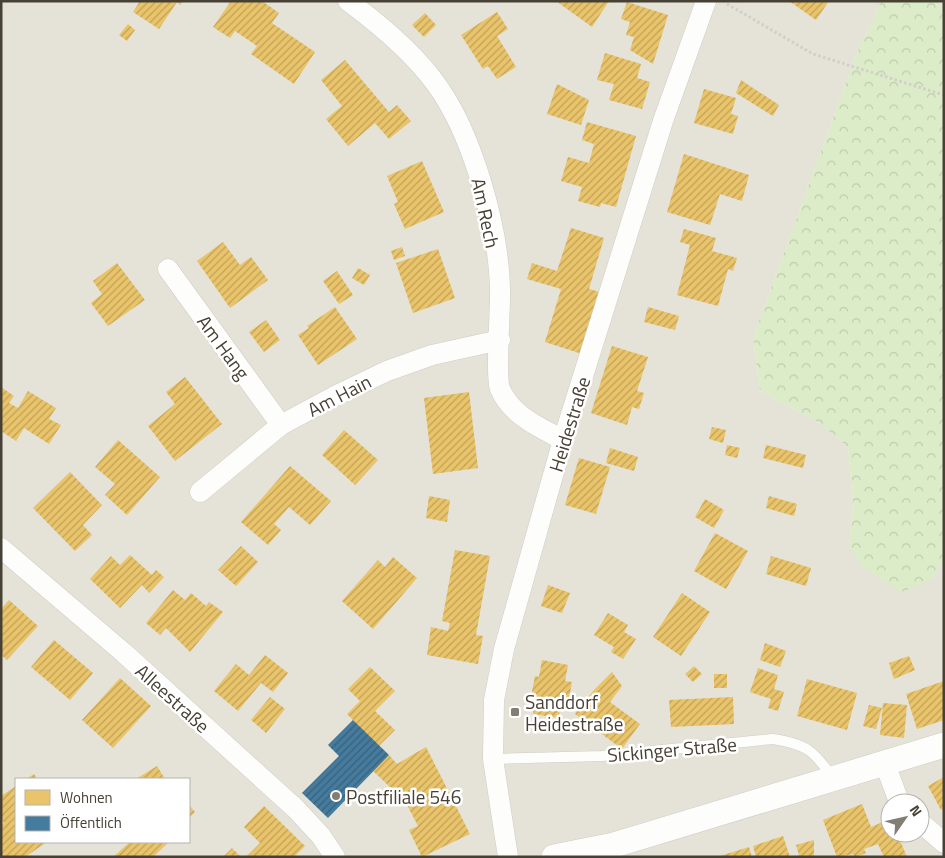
<svg xmlns="http://www.w3.org/2000/svg" width="945" height="858" font-family="'Titillium Web',sans-serif">
  <style>
    .residential { fill: #e5e2d7; fill-rule: evenodd }
    .forest { fill: url(#forest-crowns) }
    .homes { fill: url(#homes-hatch) }
    .public { fill: url(#public-hatch) }
    .lines { fill: none; stroke-linecap: round; stroke-linejoin: round }
    .service-casing { stroke: #cfcdc7; stroke-width: 11 }
    .minor-casing { stroke: #cfcdc7; stroke-width: 21 }
    .tertiary-casing { stroke: #cfcdc7; stroke-width: 26 }
    .path { stroke: #d2cfca; stroke-width: 3; stroke-dasharray: 2.5 2.5; stroke-linecap: butt }
    .service { stroke: #fdfdfc; stroke-width: 10 }
    .minor { stroke: #fdfdfc; stroke-width: 20 }
    .tertiary { stroke: #fdfdfc; stroke-width: 25 }
    .poi-dot { fill: #827e74; stroke: #fff; stroke-width: 2 }
    .labels { text-anchor: middle; dominant-baseline: central; stroke-width: 5; stroke-linejoin: round; paint-order: stroke }
    .street-label { font-size: 19px; fill: #474135; stroke: #fff }
    .poi-label { font-size: 19px; fill: #474135; stroke: #fff; text-anchor: start }
  </style>
  <defs>
    <pattern id="forest-crowns" width="20" height="18" patternUnits="userSpaceOnUse" patternTransform="scale(1.25)"><rect width="20" height="18" fill="#dcecc9"/><path d="M2 6a3 3 0 1 1 6 0M12 15a3 3 0 1 1 6 0" fill="none" stroke="#beccad"/></pattern>
    <pattern id="homes-hatch" width="6" height="6" patternUnits="userSpaceOnUse" patternTransform="scale(1.25)"><rect width="6" height="6" fill="#e9c46a"/><path d="M-1 1l2-2M0 6l6-6M5 7l2-2" fill="none" stroke="#bfa158"/></pattern>
    <pattern id="public-hatch" width="6" height="6" patternUnits="userSpaceOnUse" patternTransform="scale(1.25)"><rect width="6" height="6" fill="#457b9d"/><path d="M-1 1l2-2M0 6l6-6M5 7l2-2" fill="none" stroke="#39617a"/></pattern>
  </defs>
  <rect width="100%" height="100%" fill="#f1f0ea"/>
  <path class="residential" d="M1 1H881L855 58 753 338 760 391 818 422 848 447 853 503 849 547 931 580 944 559V857H1ZM16 779H189V842H16ZM890 803H920V833H890Z"/>
  <path class="forest" d="M881 1H944V559L931 580 901 592 864 568 849 547 853 503 848 447 818 422 760 391 753 338 855 58Z"/>
  <path class="homes" d="M140 1H183L180 5 177 2 159 29 133 12Z
    M231 1H262L279 13 272 23 315 52 294 84 251 54 257 46 235 31 230 38 213 27Z
    M556 1H609L592 27Z
    M789 1H829L816 20Z
    M627 2 668 15 653 64 630 50 634 37 626 35 630 22 621 19Z
    M497 12 508 29 497 36 516 67 497 79 488 66 483 69 461 35Z
    M425 13 436 25 424 37 412 25Z
    M128 24 135 30 127 41 119 35Z
    M605 53 641 64 637 78 650 82 642 109 609 100 614 84 597 80Z
    M345 60 389 112 397 105 411 121 389 139 375 123 348 146 326 119 342 106 321 80Z
    M741 80 779 105 773 116 736 93Z
    M557 84 589 100 581 125 547 114Z
    M704 89 736 98 731 114 738 116 733 134 694 123Z
    M587 122 636 136 616 207 601 203 600 207 578 201 582 187 561 181 568 157 589 163 594 144 582 140Z
    M684 154 749 175 742 201 720 194 710 225 667 212Z
    M422 161 444 212 405 229 394 204 398 202 387 176Z
    M571 228 604 238 589 289 600 292 582 354 545 342 561 289 527 279 532 263 557 271Z
    M684 229 716 238 712 251 737 258 733 271 728 269 718 306 677 295 690 245 680 242Z
    M223 242 240 265 251 257 268 280 230 308 197 261Z
    M402 247 405 256 394 260 391 251Z
    M438 249 455 298 413 313 396 263Z
    M117 263 145 300 108 326 91 303 102 294 93 281Z
    M358 268 370 275 364 285 352 278Z
    M337 271 353 295 339 304 323 281Z
    M335 307 357 339 318 365 298 335 309 328 307 326Z
    M648 307 679 316 675 330 644 322Z
    M266 320 280 340 264 352 249 332Z
    M612 346 648 357 637 391 644 393 639 409 632 407 627 425 591 413Z
    M185 377 222 424 175 461 148 426 175 404 166 392Z
    M1 387 14 396 9 403 18 408 28 391 56 408 49 419 61 425 49 444 24 428 16 441 1 431Z
    M469 392 478 468 433 474 424 398Z
    M712 427 726 430 723 443 709 439Z
    M344 430 378 460 355 485 322 455Z
    M118 440 160 477 127 515 105 495 115 484 95 467Z
    M727 445 740 448 737 458 725 455Z
    M766 445 806 455 803 468 763 458Z
    M610 448 638 457 634 471 606 463Z
    M579 458 610 467 596 514 565 505Z
    M290 466 331 501 310 525 289 507 274 524 281 530 268 545 241 522Z
    M70 472 102 505 83 525 92 535 75 551 33 508Z
    M429 496 450 500 447 522 426 518Z
    M769 496 797 504 794 516 766 508Z
    M705 499 724 510 714 528 695 517Z
    M715 533 748 551 726 589 694 571Z
    M241 546 258 562 236 586 218 570Z
    M455 550 490 556 476 635 483 636 478 664 427 655 431 627 448 631 450 623 442 621Z
    M130 555 152 575 156 570 164 577 149 593 142 585 120 608 90 579 111 556 120 565Z
    M771 556 811 568 806 586 766 574Z
    M393 557 417 578 373 629 342 601 378 560 385 567Z
    M548 585 570 593 562 613 541 606Z
    M173 590 185 600 191 593 206 606 209 602 223 612 190 652 166 628 160 635 146 623Z
    M682 593 710 612 681 656 653 637Z
    M9 600 38 626 7 660 1 655V609Z
    M608 613 628 625 624 632 636 639 623 659 611 652 614 647 594 635Z
    M54 640 93 673 70 700 31 667Z
    M765 643 786 651 780 667 760 660Z
    M265 655 288 673 273 692 261 683 238 711 214 691 236 664 249 675Z
    M909 656 915 670 894 679 889 663Z
    M542 660 568 665 565 681 572 682 568 704 561 702 559 718 533 714 535 698 531 697 535 676 539 677Z
    M694 666 702 674 693 682 685 674Z
    M370 667 395 691 375 711 395 730 379 746 347 714 360 701 348 689Z
    M758 668 778 675 774 689 784 692 778 711 768 708 771 699 750 692Z
    M612 672 622 686 610 702 640 724 622 749 575 714 594 690Z
    M714 674H727V688H714Z
    M120 678 151 706 113 748 82 720Z
    M807 679 857 693 847 730 797 716Z
    M944 681V720L917 729 906 694Z
    M270 697 285 709 266 733 251 720Z
    M733 697 734 724 671 727 669 700Z
    M883 703 907 705 904 738 880 735Z
    M869 705 882 708 876 729 863 726Z
    M426 747 470 834 422 857 409 830 418 826 405 801 373 771 389 755 397 764Z
    M157 766 165 779H136Z
    M34 774 37 779H26Z
    M944 777V808L941 810 928 786Z
    M16 786V842H47L25 857H1V825L4 823 1 819V796Z
    M862 804 871 827 890 819V833H897L907 857H884L878 844 864 849 866 853 855 857 853 854 837 857 823 820Z
    M189 805 195 812 189 818Z
    M264 806 305 846 294 857H246L260 843 244 827Z
    M783 836 790 857H756L753 846Z
    M814 840V857H796L799 855 796 845Z
    M130 842H169L153 857H113Z
    M749 847 752 857H720V856Z
    M232 848 241 857H223Z"/>
  <path class="public" d="M353 720 389 755 328 818 302 793 339 756 328 745Z"/>
  <g class="lines">
    <g class="service-casing">
      <path id="service" d="M493 759 602 756 773 739C807 744 814 751 833 778"/>
    </g>
    <g class="minor-casing">
      <path id="minor" d="M348 1C379 24 413 52 436 84 472 133 498 225 500 287 501 306 495 376 500 389 512 416 539 427 563 440
        M168 269 281 425
        M200 492 281 425 335 396 387 371 432 355 500 340
        M1 548 124 653 296 809 321 836 335 857
        M885 764 898 799 902 803
        M920 822 944 843
        M508 857 493 759 494 700 504 649 563 440 663 121 706 1"/>
    </g>
    <g class="tertiary-casing">
      <path id="tertiary" d="M554 857 614 845 944 745"/>
    </g>
    <path class="path" d="M727 4 813 54 944 95"/>
    <use href="#service" class="service"/>
    <use href="#minor" class="minor"/>
    <use href="#tertiary" class="tertiary"/>
  </g>
  <g class="poi-dot">
    <rect x="510" y="707" width="10" height="10" rx="2.5"/>
    <circle cx="336" cy="796" r="5"/>
  </g>
  <g class="labels">
    <g class="street-label">
      <text transform="translate(486 213) rotate(78)">Am Rech</text>
      <text transform="translate(224 347) rotate(54)">Am Hang</text>
      <text transform="translate(339 395) rotate(-27)">Am Hain</text>
      <text transform="translate(569 424) rotate(-73)">Heidestraße</text>
      <text transform="translate(173 698) rotate(42)">Alleestraße</text>
      <text transform="translate(672 749) rotate(-5)">Sickinger Straße</text>
    </g>
    <g class="poi-label">
      <text x="525" y="701">Sanddorf<tspan x="525" dy="22">Heidestraße</tspan></text>
      <text x="346" y="796">Postfiliale 546</text>
    </g>
  </g>
  <rect width="945" height="858" fill="none" stroke="#474135" stroke-width="5"/>
  <rect x="15" y="778" width="175" height="65" fill="#ffffff" stroke="#b5b3ae"/>
  <rect x="25" y="790" width="25" height="15" fill="#e9c46a" stroke="#b5b3ae"/>
  <text x="60" y="803" font-size="15" fill="#474135">Wohnen</text>
  <rect x="25" y="816" width="25" height="15" fill="#457b9d" stroke="#b5b3ae"/>
  <text x="60" y="828" font-size="15" fill="#474135">Öffentlich</text>
  <g transform="translate(905 818) rotate(56)"><circle r="24" fill="#ffffff" stroke="#b5b3ae"/>
  <path d="M0-4L9 19L0 12L-9 19Z" fill="#827e74"/>
  <text y="-8" font-size="14" font-weight="bold" text-anchor="middle" fill="#474135">N</text>
  </g>
</svg>
